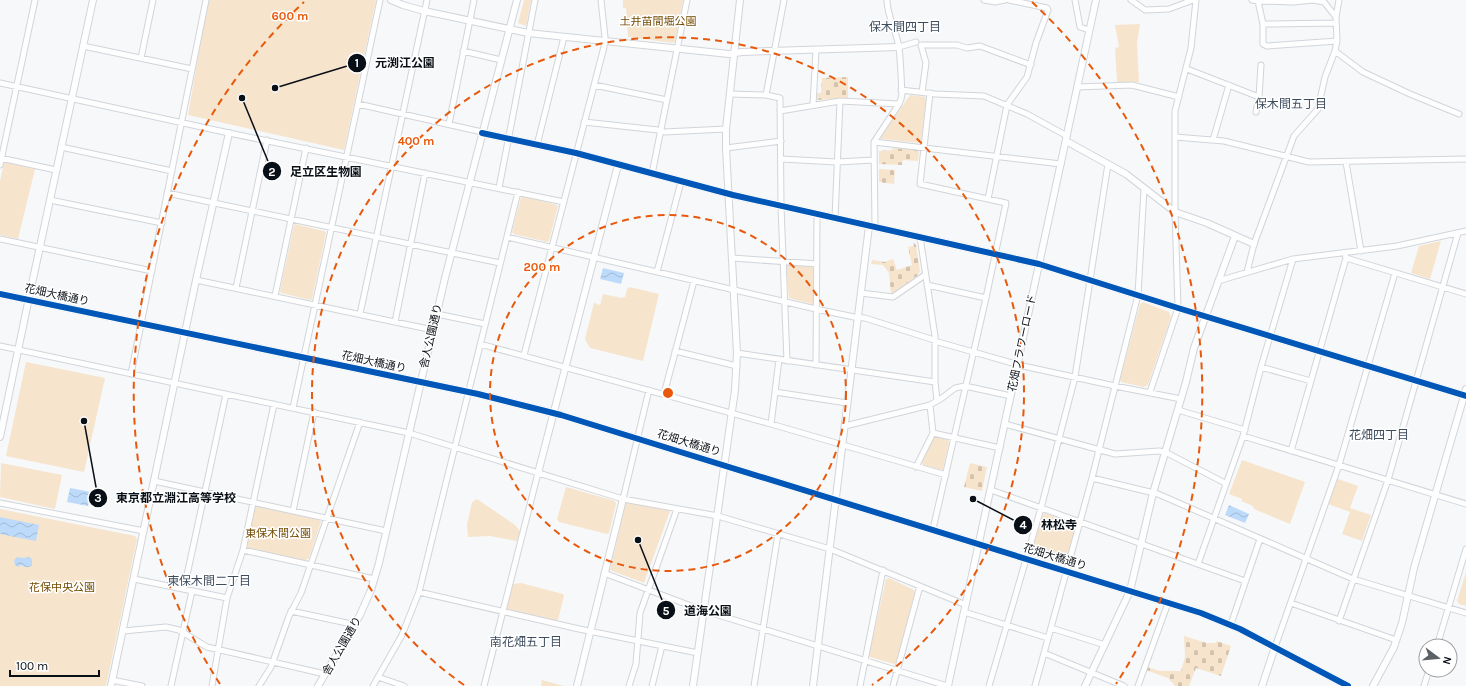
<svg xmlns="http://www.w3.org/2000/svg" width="1466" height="686" font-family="Karla,'Noto Sans JP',sans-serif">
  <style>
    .cemetery { fill: url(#cemetery-stones) }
    .green { fill: #f7e4cc }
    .water { fill: url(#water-waves) }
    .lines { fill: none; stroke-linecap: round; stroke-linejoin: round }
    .minor-casing { stroke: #d1d5da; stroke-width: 7 }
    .tertiary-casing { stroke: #d1d5da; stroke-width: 8 }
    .minor { stroke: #fefefe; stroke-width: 5 }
    .tertiary { stroke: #fefefe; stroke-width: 6 }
    .cycleway-casing { stroke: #fff; stroke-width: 8 }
    .cycleway { stroke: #0057b8; stroke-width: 6 }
    .ring { fill: none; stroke: #e8590c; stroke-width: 2; stroke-dasharray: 7 5 }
    .labels { text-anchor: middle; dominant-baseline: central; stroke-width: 3; stroke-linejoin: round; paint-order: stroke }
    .park-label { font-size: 11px; fill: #754c03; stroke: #fff }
    .street-label { font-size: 11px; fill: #090f16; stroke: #fff }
    .neighbourhood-label { font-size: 12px; fill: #3d4d5e; stroke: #fff }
    .centre { fill: #e8590c; stroke: #fff; stroke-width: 2 }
    .ring-label { font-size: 12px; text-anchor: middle; font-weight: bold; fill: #e8590c; stroke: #fff; stroke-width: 3; stroke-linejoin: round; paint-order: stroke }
    .leader { fill: none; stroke: #090f16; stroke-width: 1.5 }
    .callout-dot { fill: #090f16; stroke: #fff; stroke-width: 1.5 }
    .mark-label { font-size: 12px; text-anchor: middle; font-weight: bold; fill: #fff }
    .callout-label { font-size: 12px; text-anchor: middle; font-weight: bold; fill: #090f16; stroke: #fff; stroke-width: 3; stroke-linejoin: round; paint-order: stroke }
  </style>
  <defs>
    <pattern id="cemetery-stones" width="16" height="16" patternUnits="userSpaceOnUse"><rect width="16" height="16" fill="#f7e4cc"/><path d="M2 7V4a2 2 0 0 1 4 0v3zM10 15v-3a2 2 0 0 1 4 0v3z" fill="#d2c2ae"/></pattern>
    <pattern id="water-waves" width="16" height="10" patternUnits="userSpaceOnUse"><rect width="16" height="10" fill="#bddafb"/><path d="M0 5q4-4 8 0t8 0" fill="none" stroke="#a1bad6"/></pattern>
  </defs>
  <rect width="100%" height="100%" fill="#f6f8fa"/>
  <path class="cemetery" d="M848 77V98L817 100V93H821L822 78Z
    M893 148 918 150 919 152 918 161 903 160 902 165 879 164V151L892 150Z
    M879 169 895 170 894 184 879 182Z
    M913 242 916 245 920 271 918 275 893 294H891L889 273 883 265 871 264 872 260 885 262 893 259 897 270 912 265 908 247 913 246Z
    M970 463 987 467 982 491 964 487Z
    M1184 636 1207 643H1215L1217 641 1231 646 1221 676 1196 668 1189 686H1175L1168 678 1146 670 1147 667 1160 671H1181L1185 657Z"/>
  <path class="green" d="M208 0H376L344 150 188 115Z
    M524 0H531L526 26 518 23Z
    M623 0H683L675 41 673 43 628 37 626 8H623Z
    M1140 24 1137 44 1139 82H1117L1115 48 1119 47 1115 25Z
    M910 95 925 97 926 99 921 141 919 143 882 139 881 137Z
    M6 162 35 169 18 239 0 235V181L4 163Z
    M523 196 557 205 558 206 549 241 547 242 514 234 512 232 521 197Z
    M295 224 324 231 326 233 312 299 310 300 281 293 280 291 294 225Z
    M1441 241 1430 279 1411 273 1419 246Z
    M788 265 812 266 814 269 813 303 812 304 789 298 786 267Z
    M630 287 659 294 643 361 590 348 585 339 594 303 600 305 603 294 622 298 625 297 627 289Z
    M1143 302 1169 312 1171 317 1148 385 1144 387 1121 382 1120 380 1140 304Z
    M26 362 105 378 84 472 6 456Z
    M936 437 948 440 949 442 943 469 941 470 923 465 922 462 933 439Z
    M1242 460 1305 482 1290 524 1254 509 1253 506 1241 501 1242 499 1229 494Z
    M1 463 62 475 55 509 0 497Z
    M1338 479 1358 486 1350 508 1371 515 1362 541 1342 534 1350 512 1328 504Z
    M566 487 615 501 616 504 609 533 607 534 559 522 557 519Z
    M477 499 515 525 520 531 517 541 490 536 468 537 467 525 472 502Z
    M626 502 670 511 644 583 610 570Z
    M258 506 319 520 321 522 309 558 304 561 249 549 247 545 255 508Z
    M0 509 135 536 137 539 106 686H0Z
    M1045 513 1075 524 1076 526 1066 562 1063 563 1034 554 1032 551 1042 515Z
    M1466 572V606L1459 604 1457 601Z
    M889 578 914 590 915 592 896 663 894 664 870 657 869 655 886 579Z
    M521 583 563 594 564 596 558 620 556 621 508 610 506 608 513 584Z
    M542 680 564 686H541Z"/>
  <path class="water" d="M603 268 624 273 621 284 600 279Z
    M70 488 91 492 88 506 67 502Z
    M1229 505 1249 514 1245 523 1225 515Z
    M0 517 39 525 36 541 0 534Z
    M17 557 23 558 29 557 32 559V565C29 568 25 568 22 565L18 567 15 565 14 560Z"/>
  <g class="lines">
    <g class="minor-casing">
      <path id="minor" d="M984 0 995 2 1005 0
        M1075 0 1080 27 1089 30
        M1131 0 1145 10 1169 9 1193 0
        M1252 0 1258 1 1293 2 1313 0 1324 2 1336 17
        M1258 1 1263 24 1336 23
        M1263 24V44L1267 46 1337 41
        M83 46 192 69
        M899 47 916 42
        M463 51 501 60
        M1335 51 1363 72 1410 94 1459 114
        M141 58 153 0
        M1187 69 1259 97
        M0 83 229 133 564 202
        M594 85 667 100
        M1077 87 1132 85 1179 97
        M901 90 935 94 984 96 1027 114 1067 136
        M922 92 926 63 921 45H957L967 48 980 46 1031 65
        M930 93 920 184 1006 203 986 298 933 529
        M730 94 766 95 780 98 781 206 787 361
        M766 95 784 0
        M358 104 482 132
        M813 105 816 50
        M780 111 840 101 899 104
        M1256 112 1259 97 1261 65
        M584 122 658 130 664 132 726 129
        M449 124 474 0
        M1175 137 1224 141 1309 162 1466 159
        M1213 140 1229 85
        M874 142 1061 164
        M537 145 564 37
        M61 147 172 171
        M726 148 781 141
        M0 158 56 170
        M781 159 837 162 874 160
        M1346 162 1361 251
        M0 165 35 0
        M652 174 687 0
        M499 188 535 0
        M167 193 500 263
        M988 199 1007 105 1009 102 1027 77 1036 43 1048 10 1047 8 1009 0
        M50 200 162 223
        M835 218 840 101
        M875 227 874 142 899 104 901 99 902 94C901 79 901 63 899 48 897 31 887 17 887 0
        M507 237 816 309 854 317 865 318 931 339 938 342 1023 366 1115 386 1181 399
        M920 237 935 336V382L937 400
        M0 239 152 271
        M732 258 817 264
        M1346 258 1466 294
        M657 272 681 182
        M1247 272 1254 244 1294 136 1318 109 1325 77 1335 51 1337 41 1336 17 1339 0
        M196 280 433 330
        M1218 281 1293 259 1397 246 1466 231
        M927 285 986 298
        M236 288 267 140
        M861 293 893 297 925 275
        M275 296 306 148
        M360 314 427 0
        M437 314 485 324
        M395 322 425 173
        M480 344 771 424 946 475
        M0 346 409 433 623 499 718 516 830 549 966 605
        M675 351 737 366
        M737 353 935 382
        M524 355 604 47 605 37 601 0
        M779 359 775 392 847 403
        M816 365 817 214
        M1261 367 1311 381
        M131 374 206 0
        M1150 392 1178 308 1175 212V111L1191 48 1196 0
        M664 394 694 281
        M293 408 380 0
        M1178 410 1245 430
        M771 424 775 392
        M1005 424 1115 454 1159 451 1165 452 1225 483
        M845 426 930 405 942 398 955 388 965 386 1011 396
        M933 433 1000 448
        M1243 436 1466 504
        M1291 451 1346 258 1345 253
        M916 467 933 433 930 405
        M1092 478 1158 494 1353 579 1466 613
        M154 481 386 531
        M991 490 1245 581
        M623 499 649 390
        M0 503 144 531
        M293 511 314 412
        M243 550 374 579
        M1198 564 1243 436 1261 367 1293 259
        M604 573 699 609 947 686
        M134 579 227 598
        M184 589 226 394
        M419 592 579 629 698 653
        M1291 603 1396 640
        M291 611 347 623 354 627
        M964 612 1048 638
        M1339 621 1388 480 1458 233
        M1231 624 1260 539
        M1051 628 1105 645
        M123 631 166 627 179 630 207 647 325 674
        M1437 646 1466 549
        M1275 647 1339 465 1395 273
        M1044 653 1124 686
        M378 677 404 686
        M112 680 142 686
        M171 686 192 591
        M212 686 227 598 243 550 274 404
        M259 686 271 667 289 616 301 593 360 422
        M373 686 402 635 419 592 518 192
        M484 686 538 473
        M629 686 636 664 640 613 677 509
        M652 686 662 646
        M754 686 778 534
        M860 686 883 570
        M893 686 920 586
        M989 686 1041 508 1075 377 1108 164
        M1035 686 1092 478 1138 295 1144 189
        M1138 686 1168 603
        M1424 686 1429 670"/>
    </g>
    <g class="tertiary-casing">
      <path id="tertiary" d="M391 0 403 5 424 11 528 33 729 54 742 52 899 47
        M482 133 576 153 733 195 1039 264 1178 308 1466 396
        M1066 141 1126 174 1175 212 1207 223 1254 244
        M0 294 478 394 561 415 1201 613 1240 629 1348 686
        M0 437 30 293 93 0
        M538 473 618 165
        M111 686 196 280 229 133
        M318 686 360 615 371 590 379 563 445 278 517 0
        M577 686 623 499
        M693 686 735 390 737 353 726 148V129L740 0
        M813 686 869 226
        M948 686 1096 0
        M1085 686 1130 591 1153 493 1186 382 1194 348 1235 236
        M1262 686 1275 647
        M1373 686 1394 647 1402 623 1414 568 1466 389"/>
    </g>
    <use href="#minor" class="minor"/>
    <use href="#tertiary" class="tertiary"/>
    <g class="cycleway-casing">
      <path id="cycleway" d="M482 133 576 153 733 195 1039 264 1178 308 1466 396
        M0 294 478 394 561 415 1201 613 1240 629 1348 686"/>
    </g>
    <use href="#cycleway" class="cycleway"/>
  </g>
  <g class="ring">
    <circle cx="668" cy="393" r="178"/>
    <path d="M464 685A356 356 0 1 1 872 685"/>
    <path d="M220 684A534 534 0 0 1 304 2M1032 2A534 534 0 0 1 1116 684"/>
  </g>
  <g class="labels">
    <g class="park-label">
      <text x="658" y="21">土井苗間堀公園</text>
      <text x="278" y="533">東保木間公園</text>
      <text x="62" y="587">花保中央公園</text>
    </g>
    <g class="street-label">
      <text transform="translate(57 295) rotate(12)">花畑大橋通り</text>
      <text transform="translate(431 336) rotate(-77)">舎人公園通り</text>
      <text transform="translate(1022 343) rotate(-78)">花畑フラワーロード</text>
      <text transform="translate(374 362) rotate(12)">花畑大橋通り</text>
      <text transform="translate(689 443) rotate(17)">花畑大橋通り</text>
      <text transform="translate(1055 557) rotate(17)">花畑大橋通り</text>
      <text transform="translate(342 646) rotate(-60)">舎人公園通り</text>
    </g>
    <g class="neighbourhood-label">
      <text x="905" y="27">保木間四丁目</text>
      <text x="1291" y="104">保木間五丁目</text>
      <text x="1379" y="435">花畑四丁目</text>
      <text x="209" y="581">東保木間二丁目</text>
      <text x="526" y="642">南花畑五丁目</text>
    </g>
  </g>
  <circle cx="668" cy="393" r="6" class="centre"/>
  <g class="ring-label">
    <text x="290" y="20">600 m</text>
    <text x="416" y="145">400 m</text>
    <text x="542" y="271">200 m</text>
  </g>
  <path class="leader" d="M275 88L357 63M242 98L272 171M84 421L98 498M973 499L1023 525M638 540L666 610"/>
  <g class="callout-dot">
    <circle cx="275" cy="88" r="4"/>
    <circle cx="242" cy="98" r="4"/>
    <circle cx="84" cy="421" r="4"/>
    <circle cx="973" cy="499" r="4"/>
    <circle cx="638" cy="540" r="4"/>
    <circle cx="357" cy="63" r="10"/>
    <circle cx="272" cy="171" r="10"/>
    <circle cx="98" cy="498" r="10"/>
    <circle cx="1023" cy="525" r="10"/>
    <circle cx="666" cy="610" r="10"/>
  </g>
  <g class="mark-label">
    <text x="357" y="67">1</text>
    <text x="272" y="176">2</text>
    <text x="98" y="502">3</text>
    <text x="1023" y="529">4</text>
    <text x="666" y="615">5</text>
  </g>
  <g class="callout-label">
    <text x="405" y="67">元渕江公園</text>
    <text x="326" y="176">足立区生物園</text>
    <text x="176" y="502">東京都立淵江高等学校</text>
    <text x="1059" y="529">林松寺</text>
    <text x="708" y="615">道海公園</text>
  </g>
  <g transform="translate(1438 658) rotate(106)"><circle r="19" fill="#ffffff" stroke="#9d9fa2"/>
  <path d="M0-3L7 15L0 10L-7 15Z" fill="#5c6166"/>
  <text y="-6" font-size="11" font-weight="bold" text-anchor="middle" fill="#090f16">N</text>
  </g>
  <path d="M10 670v6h89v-6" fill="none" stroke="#090f16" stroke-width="2"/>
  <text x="16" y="670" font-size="12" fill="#090f16" stroke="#ffffff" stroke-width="3" paint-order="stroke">100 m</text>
</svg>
